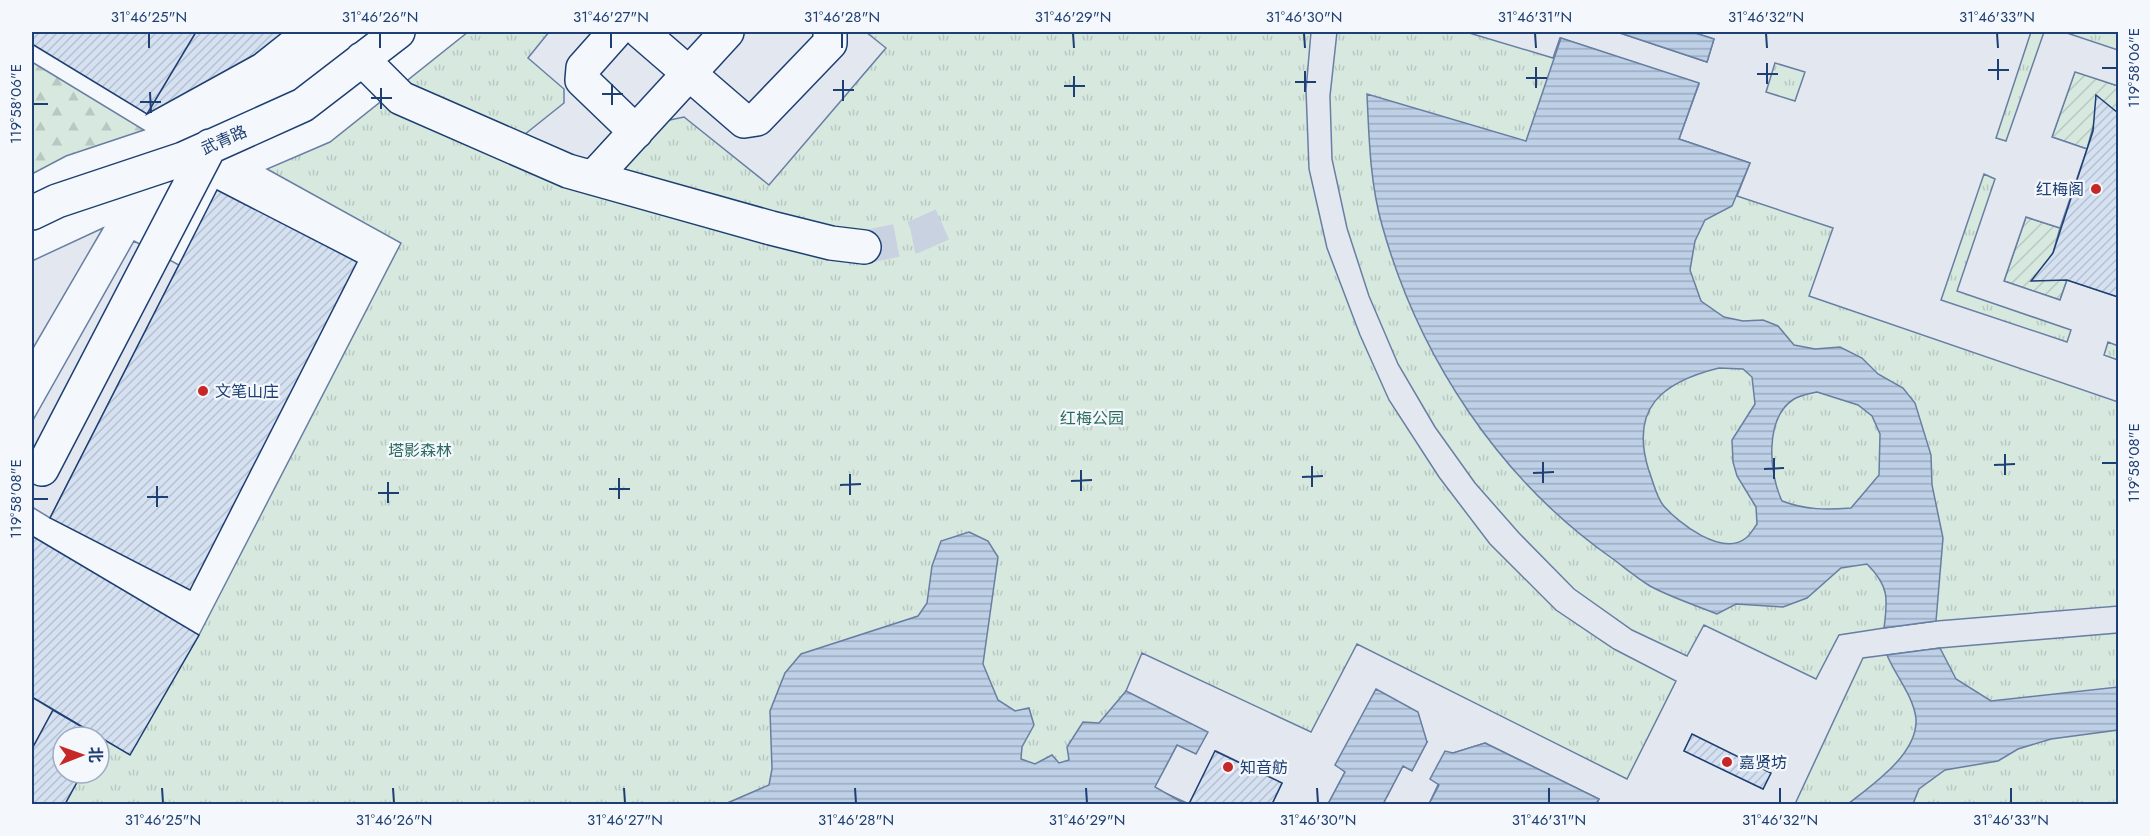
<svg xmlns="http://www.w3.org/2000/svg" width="2150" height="836" font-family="Jost,'Noto Sans SC',sans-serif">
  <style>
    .forest { fill: url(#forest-firs); stroke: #687fa3; stroke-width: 1.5 }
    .park { fill: url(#park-tufts); stroke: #687fa3; stroke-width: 1.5 }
    .garden { fill: url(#garden-furrows); stroke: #687fa3; stroke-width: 1.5 }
    .parking { fill: #e3e8f0; stroke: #687fa3; stroke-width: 1.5; fill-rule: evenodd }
    .water { fill: url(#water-rules); stroke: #687fa3; stroke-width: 1.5; fill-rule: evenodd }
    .building { fill: url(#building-hatch); stroke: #1d3f73; stroke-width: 1.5 }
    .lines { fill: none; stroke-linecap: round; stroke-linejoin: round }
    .minor-tunnel { stroke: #c9d2e0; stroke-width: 33; stroke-dasharray: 33 16; stroke-linecap: butt }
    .minor-casing { stroke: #1d3f73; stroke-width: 36 }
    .minor { stroke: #f4f7fb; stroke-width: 33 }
    .ticks { fill: none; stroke: #1d3f73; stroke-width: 2 }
    .poi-dot { fill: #c62828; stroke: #f4f7fb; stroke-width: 2 }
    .labels { text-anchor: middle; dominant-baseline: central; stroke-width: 4.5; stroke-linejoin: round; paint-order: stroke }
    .street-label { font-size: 16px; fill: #1d3f73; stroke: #f4f7fb }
    .poi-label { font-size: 16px; fill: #1d3f73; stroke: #f4f7fb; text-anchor: start }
    .park-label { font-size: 16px; fill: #2c6c60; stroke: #f4f7fb }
    .neatline { fill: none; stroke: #1d3f73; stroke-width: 2 }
    .ticks-label { font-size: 15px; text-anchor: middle; fill: #1d3f73 }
  </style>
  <defs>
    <pattern id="forest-firs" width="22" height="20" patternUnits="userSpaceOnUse" patternTransform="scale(1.5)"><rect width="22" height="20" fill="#d7e8df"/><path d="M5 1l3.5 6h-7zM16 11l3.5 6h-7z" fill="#b8c8c3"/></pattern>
    <pattern id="park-tufts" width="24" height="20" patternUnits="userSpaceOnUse" patternTransform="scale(1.5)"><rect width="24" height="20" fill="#d7e8df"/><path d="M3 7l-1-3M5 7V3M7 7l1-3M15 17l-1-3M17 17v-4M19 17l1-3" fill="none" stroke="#b8c8c3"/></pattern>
    <pattern id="garden-furrows" width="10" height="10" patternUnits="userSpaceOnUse" patternTransform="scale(1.5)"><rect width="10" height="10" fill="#d7e8df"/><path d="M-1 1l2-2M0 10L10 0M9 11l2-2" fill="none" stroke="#b8c8c3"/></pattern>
    <pattern id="water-rules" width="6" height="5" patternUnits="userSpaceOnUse" patternTransform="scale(1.5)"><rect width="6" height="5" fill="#bed0e5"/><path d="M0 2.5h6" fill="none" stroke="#9aaabe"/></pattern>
    <pattern id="building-hatch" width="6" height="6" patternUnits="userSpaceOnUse" patternTransform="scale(1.5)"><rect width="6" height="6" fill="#d5e0f0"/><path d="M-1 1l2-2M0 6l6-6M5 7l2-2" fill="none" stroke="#b6c1d1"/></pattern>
  </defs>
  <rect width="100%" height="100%" fill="#f4f7fb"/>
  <path class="forest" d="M32 62 144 130 66 156 32 174Z"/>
  <path class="park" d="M468 32H2118V804H65L82 773H99V742L101 738 130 754 199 635 401 243 267 169 330 142Z"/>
  <path class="garden" d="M2075 71 2118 86V113L2096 96V116L2087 149 2052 137Z
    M2026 217 2060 228 2053 253 2045 265 2052 279 2067 280 2060 300 2004 281Z"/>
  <path class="parking" d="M549 32H866L886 48 769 185 684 117 665 121 616 176 519 139 564 103V89L528 58Z
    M1311 32H1337L1330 96 1332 159 1347 228 1369 296 1398 364 1435 427 1475 483 1519 533 1574 589 1632 630 1687 656 1704 625 1816 679 1839 635 1884 628 1936 621 2118 606V633L1940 648 1863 658 1795 804H1596L1599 799 1485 743 1453 753 1429 804H1383L1403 766 1412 770 1427 742 1336 764 1345 772 1328 804H1272L1282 783 1216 751 1189 804 1154 788 1177 745 1126 691 1142 653 1311 732 1357 644 1627 779 1676 681 1614 649 1556 610 1490 544 1439 477 1389 400 1360 335 1327 248 1309 169 1306 90ZM1692 735 1770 774 1763 789 1684 751Z
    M1466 32H1617L1707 62 1714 39 1692 32H2031L1996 138 2006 141 2044 32H2064L2118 50V86L2075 72 2052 137 2087 149 2060 228 2026 217 2004 281 2060 300 2067 280 2118 297V346L2108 342 2104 355 2118 360V402L1809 296 1833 228 1737 196 1750 163 1679 139 1699 84 1560 38 1553 58ZM1775 63 1805 72 1795 101 1766 92ZM1984 174 1995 179 1957 291 2071 330 2067 342 1941 300Z
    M103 228 32 350V261Z
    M134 241 179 265 50 518 32 507V422Z
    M32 697 53 710 32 749Z"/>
  <path class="water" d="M1617 32H1692L1714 39 1707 62Z
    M1561 38 1699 83 1679 139 1750 163 1732 206 1705 220 1695 241 1690 270 1701 301 1724 317 1743 321 1763 320 1778 326 1794 345 1815 349 1840 347 1862 358 1878 374 1903 388 1915 403 1931 455 1932 485 1943 538 1936 621 1884 628C1888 598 1889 586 1867 564L1841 568 1807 598 1783 607 1736 604 1717 614C1695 605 1670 597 1650 586 1637 578 1625 568 1613 559 1500 480 1419 358 1382 225 1370 183 1369 138 1367 94L1526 141ZM1719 368 1743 369 1752 377 1755 404 1732 440 1733 462 1737 476 1756 507 1757 524C1754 528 1750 535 1746 538 1722 557 1678 523 1663 505 1656 496 1653 481 1649 471 1629 408 1662 382 1719 368ZM1817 392 1858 405 1872 416 1880 434 1879 475 1851 508C1826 510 1806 510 1782 501 1769 474 1764 418 1794 399 1801 395 1809 394 1817 392Z
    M969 532 988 541 998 557 983 664 998 700 1015 711 1029 708 1034 725 1022 747 1021 759 1035 764 1052 755 1059 763 1069 760 1067 747 1083 722 1099 723 1126 691 1208 732 1196 754 1177 745 1155 787 1185 804H725L769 785 772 769 770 711 785 673 801 654 918 616 927 603 932 566 941 541Z
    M1940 648 1956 679 1991 701 2118 687V730L2051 739 2018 749 1998 761 1945 770 1919 789 1913 804H1848C1872 785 1918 754 1916 719 1914 697 1895 675 1887 655Z
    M1376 689 1418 712 1427 742 1412 771 1403 766 1383 804H1328L1345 772 1335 765Z
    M1485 743 1599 799 1596 804H1429L1439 785 1430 779 1445 751 1453 753Z"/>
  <path class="building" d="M32 32H196L147 114 32 44Z
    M196 32H283L254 55 147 114Z
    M2096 95 2118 113V297L2067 280 2031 281 2053 253 2093 131Z
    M217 190 357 262 190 590 50 518Z
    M32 536 199 635 130 755 32 697Z
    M53 710 101 738 99 742V737H63V773H82L65 804H32V749Z
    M1692 734 1771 773 1763 789 1684 751Z
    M1215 751 1282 783 1272 804H1189Z"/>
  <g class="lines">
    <path class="minor-tunnel" d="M864 247 914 237 948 222"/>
    <g class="minor-casing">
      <path id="minor" d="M615 32 583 68 582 80 636 132
        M641 32 744 121 757 119 830 43V32
        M362 59 401 98 568 171 771 228 831 243 864 247
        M593 178 727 32
        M32 213 57 201 183 159 303 105 398 32
        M42 469 210 146"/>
    </g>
    <use href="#minor" class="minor"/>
  </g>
  <path class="ticks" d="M149 33V48M380 33V48M611 33V48M842 33V48M1073 33 1074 48M1304 33 1305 48M1535 33 1536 48M1766 33 1767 48M1997 33 1998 48M1998 59V80M1767 63V84M1536 67V88M2102 68H2117M1988 70H2009M1305 71V92M1757 74H1778M1074 76V97M1526 78H1547M843 80V101M1295 82H1316M612 84V105M1064 86H1085M381 88V109M833 90H854M150 92 151 113M602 94H623M371 98H392M140 102H161M33 104H48M2005 454V475M1774 458V479M1543 462V483M2102 463H2117M1994 465 2015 464M1312 466V487M1764 469 1784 468M1081 470V491M1533 473 1554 472M850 474V495M1302 477 1323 476M619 478V499M1071 481 1092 480M388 482V503M840 485 861 484M157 486V507M609 489H630M378 493H399M147 497H168M33 499H48M162 788 163 803M393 788 394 803M624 788 625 803M855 788 856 803M1086 788 1087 803M1317 788 1318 803M1549 788V803M1780 788V803M2011 788V803"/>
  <g class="poi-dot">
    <circle cx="2096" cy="189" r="6"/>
    <circle cx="203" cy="391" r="6"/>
    <circle cx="1727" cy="762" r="6"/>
    <circle cx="1228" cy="767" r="6"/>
  </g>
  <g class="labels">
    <g class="street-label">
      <text transform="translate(224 140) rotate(-24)">武青路</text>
    </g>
    <g class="poi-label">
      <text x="2084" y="189" text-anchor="end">红梅阁</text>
      <text x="215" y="391">文笔山庄</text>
      <text x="1739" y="762">嘉贤坊</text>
      <text x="1240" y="767">知音舫</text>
    </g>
    <g class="park-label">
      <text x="1092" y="418">红梅公园</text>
      <text x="420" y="450">塔影森林</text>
    </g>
  </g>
  <rect width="2150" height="836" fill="none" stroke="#f4f7fb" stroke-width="66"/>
  <g transform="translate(81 755) rotate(89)"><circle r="28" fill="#f4f7fb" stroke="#9eadc5" stroke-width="1.5"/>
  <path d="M0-4.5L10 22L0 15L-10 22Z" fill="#c62828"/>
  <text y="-9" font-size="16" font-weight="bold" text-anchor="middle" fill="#1d3f73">北</text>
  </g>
  <rect x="33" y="33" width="2084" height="770" class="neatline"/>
  <g class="ticks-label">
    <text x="149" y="22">31°46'25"N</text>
    <text x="380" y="22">31°46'26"N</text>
    <text x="611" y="22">31°46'27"N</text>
    <text x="842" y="22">31°46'28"N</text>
    <text x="1073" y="22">31°46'29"N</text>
    <text x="1304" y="22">31°46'30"N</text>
    <text x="1535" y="22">31°46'31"N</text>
    <text x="1766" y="22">31°46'32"N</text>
    <text x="1997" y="22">31°46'33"N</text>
    <text transform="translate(2134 68) rotate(-90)" y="5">119°58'06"E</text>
    <text transform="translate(16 104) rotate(-90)" y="5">119°58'06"E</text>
    <text transform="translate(2134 463) rotate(-90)" y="5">119°58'08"E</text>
    <text transform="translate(16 499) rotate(-90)" y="5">119°58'08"E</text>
    <text x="163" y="825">31°46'25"N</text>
    <text x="394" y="825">31°46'26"N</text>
    <text x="625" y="825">31°46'27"N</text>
    <text x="856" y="825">31°46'28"N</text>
    <text x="1087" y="825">31°46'29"N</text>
    <text x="1318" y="825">31°46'30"N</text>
    <text x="1549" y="825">31°46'31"N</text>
    <text x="1780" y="825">31°46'32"N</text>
    <text x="2011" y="825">31°46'33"N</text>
  </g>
</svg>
